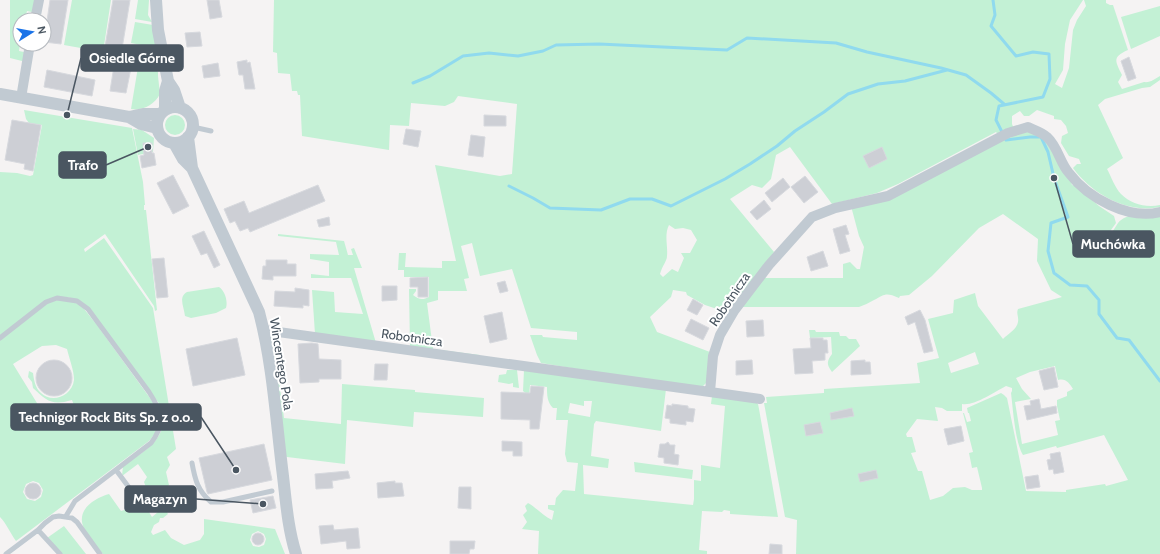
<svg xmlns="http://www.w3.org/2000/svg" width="1160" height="554" font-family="Cabin,sans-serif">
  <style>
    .green { fill: #c3f1d5; fill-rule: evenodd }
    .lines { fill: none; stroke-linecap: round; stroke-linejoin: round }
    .stream { stroke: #90daee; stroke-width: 3 }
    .building { fill: #cdcfd5; stroke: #d7d9de }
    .service { stroke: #c1cad2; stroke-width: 5 }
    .minor { stroke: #c1cad2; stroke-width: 10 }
    .tertiary { stroke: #c1cad2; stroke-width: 12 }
    .labels { text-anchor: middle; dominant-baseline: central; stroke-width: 4; stroke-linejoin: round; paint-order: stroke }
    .street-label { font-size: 13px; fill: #4a5661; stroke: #fff }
    .leader { fill: none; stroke: #4a5661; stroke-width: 1.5 }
    .callout-dot { fill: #4a5661; stroke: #fff; stroke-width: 1.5 }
    .callout { fill: #4a5661; stroke: #4a5661; stroke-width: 1.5 }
    .callout-label { font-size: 14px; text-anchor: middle; font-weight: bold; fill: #fff }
  </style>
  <rect width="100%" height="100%" fill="#f5f3f3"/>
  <path class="green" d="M10 0H38L36 13 27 11 25 20H20V44L19 51 29 53 26 62 10 58Z
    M72 0H111L103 52 64 45Z
    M138 0H149L148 15 152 22 135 19Z
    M274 0H1083L1070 20 1065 44 1063 70 1055 84 1062 88 1069 68 1073 30 1077 20 1086 6 1084 0H1106V3L1110 5H1113L1128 50C1112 57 1115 61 1122 75L1118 82 1122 89 1144 82C1150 83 1155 79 1160 76V80L1150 87 1142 88 1105 99 1098 105 1123 158 1107 169C1111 176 1115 188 1121 194 1131 204 1146 208 1160 205V207C1127 214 1092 194 1073 168L1077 164H1081L1079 159 1069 156 1061 143 1062 136 1068 133 1066 126 1061 120 1054 119V116L1037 110 1029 116H1024L1020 111 1012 116V124L1016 134 1030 131 1043 138 1070 178 1072 185 1076 186 1099 206 1114 216 1116 223 1111 230 1103 236 1105 241C1111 235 1114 229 1118 223 1127 212 1147 214 1160 213V554H796L797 520 785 517 764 403H767L766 397 824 393V389L920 383 917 363 939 358 928 319 953 313 954 300 975 293 978 306 1003 339C1008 334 1017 329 1018 322 1019 317 1016 314 1018 309L1062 297 1051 290 1037 261 1038 239 1003 214 979 228 932 276 909 295 900 296 899 298C886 292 885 294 874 300 869 303 864 305 859 307H739L762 278H843V264L850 262 857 269H860L864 247 859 236 851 206 889 196 1000 137 996 132 898 184 877 193 832 204 790 147 776 155 771 179 762 188 752 185 730 199 774 252 729 313 705 305 687 295 686 292 673 290 671 297 650 317 657 332 710 352 709 380 702 387 631 378 541 363 537 355 530 335H542L543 337 577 340V332L531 328 512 269 480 276 472 243 461 246 469 278 464 279 467 291H438V300L427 303 433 349 480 355V356L410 347 409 289H416V291L413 295C419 300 423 300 429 297V277H404V270H398L399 253H406L405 267 442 268V261H456L435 165 500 176 512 174 517 104 458 96 454 102 445 106 411 103 409 126 390 125 389 150 302 136 300 95H298L297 91H292L290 74 278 73 277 53 273 52ZM669 225 675 229 683 228 691 230 697 240 690 253H681L684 258 678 272 672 269 663 277 660 274C662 266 667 261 667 256 668 245 664 235 669 225ZM975 352 979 364 951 373 948 363ZM1055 366 1058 380C1066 378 1069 383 1073 389L1067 392V396L1057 400V406L1060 420 1055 421 1058 435 1022 444 1015 402 1031 399 1022 389 1016 378 1030 372ZM1006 386 1012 388V391L1011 393C1013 409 1015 442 1023 455L1056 446 1057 448 1104 435 1128 480 1106 486 1105 484 1066 490V492L1026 491 1007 398 1004 395 1001 393 967 408 968 413H969L971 421 967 422 964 413H963L973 452 969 453 972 468 977 467 982 488V490H972L965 487 953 488 943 496 930 500 922 471H918L911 453 916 452 912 437H907L906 434 917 419 938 421 935 407 942 408 947 411H962V404C975 406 994 392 1006 386Z
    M1160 6V36L1131 49 1121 17Z
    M135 22 153 25 157 48 131 43Z
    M131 46 151 49 155 68 158 72V76L160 94C154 105 143 111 131 109L138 67 128 64Z
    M24 110 132 128 143 182 145 205H144V210H146L157 310 155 311 154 306 105 234 84 249 85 252 104 238 153 308 176 449 167 457 170 465 166 472 169 485 162 492 152 494 147 490 144 482 147 477 138 464 122 476 123 466C138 455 160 444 163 424 164 416 161 409 158 402L77 300 67 297H57L0 336V172L17 173 30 176 33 175 42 125 29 123 26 119Z
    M165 125a10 10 0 1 1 20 0a10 10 0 1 1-20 0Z
    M133 129 142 130 154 138 153 152 138 155Z
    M278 234 344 241 348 255H353L351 249 354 248 362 268H354L376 343 315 334 312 290 334 292 335 312 363 314 351 278H311V274L329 276V262L310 259V254L339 255 336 242 278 236Z
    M219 287C225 291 228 301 226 308L216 313 191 318 185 316C184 307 178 297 187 292Z
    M58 300 77 302 86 310 155 405C161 421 160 428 149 441L16 541C11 534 6 523 0 517V340L47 303ZM56 345 67 349C69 358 74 370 74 380 72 396 52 404 41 393 35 388 34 380 33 373L29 371 28 377 32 382 33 388C47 401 52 406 72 400L75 408 61 418 58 417 48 421 13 364 42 346ZM33 481 39 483 43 490 41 497 35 501 27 499 23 492 26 484Z
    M809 330H815L816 332H839L840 336H846L849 339H856L860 346 832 372C826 364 827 361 832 354L831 337 810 338Z
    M270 335H273L284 418 341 424 342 384 415 390V392L484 398 483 417 414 412 413 427 347 420 345 464 287 457 285 456Z
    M507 370H517L519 388 513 387V383L509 384 498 382 499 375 506 374Z
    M524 370 666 389 661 431 596 421 594 424 591 456 609 459 608 468 583 465 584 494 693 505 694 499V480L701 481V465L720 468 725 406 711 404 712 396 752 400 758 404 759 409 778 517 730 514V511L724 510 722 512 702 511 699 550 707 551V554H538L539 531 522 529 527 522 523 515 527 511 525 506 528 503C537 508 543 516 552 520L554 511 548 509V505H555L556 498 563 490 575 491 578 463 567 462 565 454 568 420H556L557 408H553C547 402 547 395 547 387L530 385 529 396 523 391ZM584 401H592L590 417 568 413 570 403 584 406Z
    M634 462 693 470 692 479 635 472Z
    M109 494 121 511 128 509 134 511 143 508 147 509 152 517 164 507 168 514 163 518H160L159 522 154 525 151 532 153 535 165 530 171 538 184 545 200 540 204 534V519L275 529 285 554H103C98 548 85 533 83 526 77 509 95 498 109 494ZM258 531 264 534 266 539 264 545 259 547 253 546 250 540 252 534Z
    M64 526 86 554H62L47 538Z"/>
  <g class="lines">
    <path class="stream" d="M993 0 995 15 991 26 1016 56 1033 52 1049 54 1050 79 1043 97 999 106 996 120 1006 140 1030 137H1041L1048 152 1054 178 1068 217 1051 223 1048 251 1054 273 1070 285 1087 286 1099 300V314L1117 338 1129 340 1160 381
      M413 83 430 76 463 56 489 53 518 56 543 51 556 45 599 44 727 50 747 38 836 43 867 52 941 68 966 75 991 93 1004 104
      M509 186 533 198 550 208 601 210 630 199H652L671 206 725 179 750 164 777 146 795 131 824 112 848 94 878 84 905 81 947 70"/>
  </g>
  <path class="building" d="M50 0H68L61 44 44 42Z
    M113 0H130L121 55 104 52Z
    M207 0H219L222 17 210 19Z
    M200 32 202 46 187 47 185 33Z
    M1129 57 1136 78 1128 81 1121 61Z
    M247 60V63L250 62 255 89H245L243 75H239L237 62Z
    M218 63 220 76 204 78 202 66Z
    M114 66 131 68 126 93 110 91Z
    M47 70 95 80 92 96 44 87Z
    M484 115 506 116V126H484Z
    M12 120 41 125 33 171 24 169 25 164 5 160Z
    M406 129 421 131 418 147 403 144Z
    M471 135 485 137 483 157 468 155Z
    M143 143H152V153H154L156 165 142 168 140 156 144 155Z
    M882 147 887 159 869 168 863 156Z
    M173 175 189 206 173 214 157 183Z
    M805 176 818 192 804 203 791 187Z
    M783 178 790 187 772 202 765 193Z
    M318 185 325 201 250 232 248 228 240 231 235 221 230 223 224 209 244 201 249 213Z
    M764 200 771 209 757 220 750 212Z
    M329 217 330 225 319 227 317 220Z
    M846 225 849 234 845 235 850 251 840 254 833 229Z
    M204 231 220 265 214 268 207 253 201 255 192 236Z
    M823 251 828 266 811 271 807 257Z
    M164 258 168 297 157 298 152 259Z
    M266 260H287V264H296V276H273V280L262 279 263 266H266Z
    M428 277V297H418V287H410V278Z
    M505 281 508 291 500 293 497 283Z
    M382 286H397V300L382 301Z
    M295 288 309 290V306L303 305V308L274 306 275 291 295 292Z
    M693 299 703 305 697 315 687 310Z
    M920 310 925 320 933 351 924 353 915 322 908 325 905 317Z
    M502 312 507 339 490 343 484 316Z
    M691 319 709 328 703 340 685 331Z
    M763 320 764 336 747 337 746 321Z
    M237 338 245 375 193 386 186 349Z
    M810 338H823V340H827L828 353H825V360L812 361 813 373 795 374 793 349 811 348Z
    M312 343 318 344 319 359 341 360V379H319V382L300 383 298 344Z
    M752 360 753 374 736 375V361Z
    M865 360V362H870L871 374 851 375V361Z
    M36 378a18 18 0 1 1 36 0a18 18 0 1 1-36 0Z
    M375 364H388L387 380H374Z
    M1054 367 1058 387 1044 390 1039 371Z
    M531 386 544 387 539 429H530V420L501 419V392L530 393Z
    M1039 399 1041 409 1056 406 1057 413 1027 420 1024 406 1031 405 1030 401Z
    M672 404 688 406V408L695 409 693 422 686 421V425L670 423V419L665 418 667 405 672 406Z
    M852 408 854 416 831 420 830 413Z
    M820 422 823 433 806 436 804 425Z
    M961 426 964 441 948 445 944 429Z
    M502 441 522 442V456H513V451H502Z
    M668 442 670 445H675L674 454 679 455 678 465 664 463V458L658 457 660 444H665Z
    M264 444 272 480 208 494 207 492 199 458Z
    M1060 452 1064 472 1054 474 1053 469 1049 470 1047 460 1051 459 1050 454Z
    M876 470 878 478 860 482 858 474Z
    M348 471 350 478 332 481 333 488 316 489 315 474Z
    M1038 475 1040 487 1027 489 1025 477Z
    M395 481V483H402L404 496 378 498 377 483Z
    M25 491a8 8 0 1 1 16 0a8 8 0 1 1-16 0Z
    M459 487H471V509L458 508Z
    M273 496 276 508 253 513 250 500Z
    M333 525 334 530 358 528 360 548 347 549 346 541 321 544 319 526Z
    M252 539a6 6 0 1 1 12 0a6 6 0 1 1-12 0Z
    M450 541H475L474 549H470L469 554H450Z
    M770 544 782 545V554H769Z"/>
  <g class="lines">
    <path class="service" d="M193 127 211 131
      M0 338 46 302 57 298 77 301 88 309 149 392C162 412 166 423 151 443L75 501 66 516
      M192 463C195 480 198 491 211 502H223L272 491
      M116 470 142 505
      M38 530 60 554
      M6 554 38 530 45 523 53 517 59 516 72 518 77 522 100 554"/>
    <path class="minor" d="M35 20 39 0
      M21 98 30 44
      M264 330 710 392 713 356 720 335 734 311 769 265 812 217 835 208 888 196 1008 133 1028 127C1034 130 1042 132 1047 137 1058 147 1060 163 1069 173 1088 198 1128 220 1160 212
      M710 392 760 399"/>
    <path class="tertiary" d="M156 0 158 30 168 81 174 90 180 108
      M0 94 129 117 141 124 157 128
      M157 125a18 18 0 1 1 36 0a18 18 0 1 1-36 0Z
      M165 109V91L168 81
      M129 117 143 114H160
      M188 137 192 168 259 312C273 365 276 421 283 476 286 502 288 529 296 554
      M174 143 183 159 192 168"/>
  </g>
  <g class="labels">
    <g class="street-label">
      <text transform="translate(729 299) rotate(-56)">Robotnicza</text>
      <text transform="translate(412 337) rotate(8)">Robotnicza</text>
      <text transform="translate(282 364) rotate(81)">Wincentego Pola</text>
    </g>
  </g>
  <path class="leader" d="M67 115L81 58M148 147L106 165M1054 178L1073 244M236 470L201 417M263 504L196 499"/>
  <g class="callout-dot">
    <circle cx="67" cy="115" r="4"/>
    <circle cx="148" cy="147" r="4"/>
    <circle cx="1054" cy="178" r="4"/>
    <circle cx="236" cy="470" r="4"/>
    <circle cx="263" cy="504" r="4"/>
  </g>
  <g class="callout">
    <rect x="81" y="45" width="102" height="26" rx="4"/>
    <rect x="59" y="152" width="47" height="26" rx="4"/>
    <rect x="1073" y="231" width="81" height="26" rx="4"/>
    <rect x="11" y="404" width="190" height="26" rx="4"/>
    <rect x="125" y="486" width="71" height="26" rx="4"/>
  </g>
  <g class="callout-label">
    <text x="132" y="63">Osiedle Górne</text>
    <text x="83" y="170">Trafo</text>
    <text x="1113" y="249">Muchówka</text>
    <text x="106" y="422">Technigor Rock Bits Sp. z o.o.</text>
    <text x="160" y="504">Magazyn</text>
  </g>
  <g transform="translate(32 32) rotate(79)"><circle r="19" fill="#ffffff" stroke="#b7bbc0"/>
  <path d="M0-3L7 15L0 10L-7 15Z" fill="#1a73e8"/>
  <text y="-6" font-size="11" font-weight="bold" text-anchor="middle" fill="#4a5661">N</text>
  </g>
</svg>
